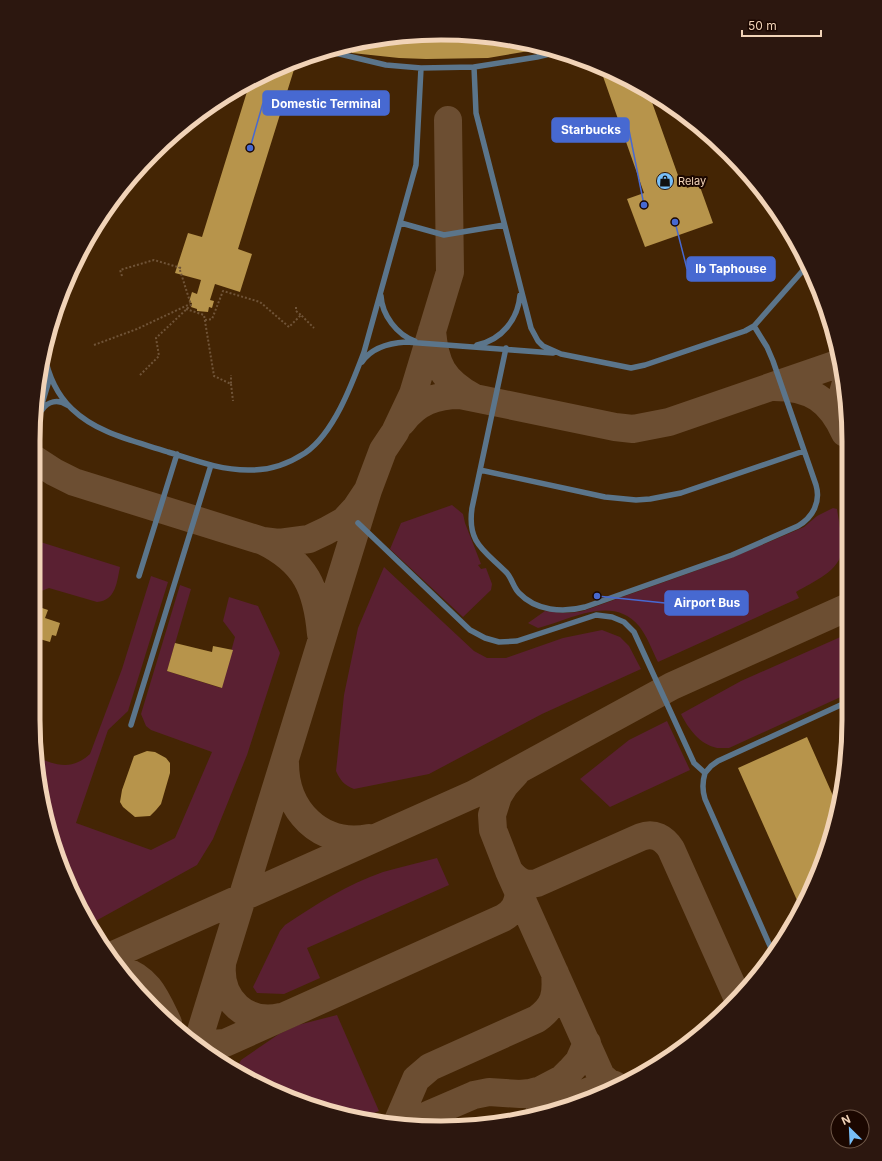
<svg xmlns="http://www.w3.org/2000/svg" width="882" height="1161" font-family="Inter,sans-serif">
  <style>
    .built { fill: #442504 }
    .green { fill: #5a2032 }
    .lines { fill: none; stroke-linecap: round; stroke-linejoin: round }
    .taxiway { stroke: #6c4e32; stroke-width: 28 }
    .building { fill: #b7944b }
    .path { stroke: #705438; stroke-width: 2; stroke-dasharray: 2 2; stroke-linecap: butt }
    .service { stroke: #5b758b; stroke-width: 5.5 }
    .labels { text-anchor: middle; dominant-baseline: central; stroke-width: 4; stroke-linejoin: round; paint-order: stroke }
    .poi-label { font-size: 11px; fill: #f1d3b7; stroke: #1b0700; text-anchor: start }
    .rim { fill: none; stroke: #f1d3b7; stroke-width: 5 }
    .leader { fill: none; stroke: #4769d1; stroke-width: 1.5 }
    .callout-dot { fill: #4769d1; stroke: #1b0700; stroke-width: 1.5 }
    .callout { fill: #4769d1; stroke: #4769d1; stroke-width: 1.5 }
    .callout-label { font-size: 12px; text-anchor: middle; font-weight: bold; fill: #fff }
  </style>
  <rect width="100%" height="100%" fill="#381c00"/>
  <path class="built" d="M441 33 520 41 597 64 667 102 729 152 780 214 827 310 846 388 845 773 827 851 780 946 730 1008 668 1059 572 1106 468 1127 362 1120 260 1086 172 1027 134 989 88 924 47 826 33 720 34 415 47 335 75 260 117 193 153 152 214 102 285 64 361 41Z"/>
  <path class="green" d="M452 505 463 514 465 523 481 564 478 565 481 569 486 568 492 584 491 590 463 617 390 549 401 523Z
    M833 508 837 509C839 522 842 537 842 549 841 571 812 582 796 592L799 598 658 662C652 650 647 636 639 626 612 594 570 620 538 628L528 623 545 611C558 613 569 614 583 611L729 559 804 527 817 516Z
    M34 540 120 567C117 581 116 601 97 602L49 588 39 592 33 590Z
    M384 567 474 651 487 658H506L563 638 602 630 620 637 629 646 641 669 542 714 429 774 354 789C344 785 340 780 336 771L344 695 358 628Z
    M151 576 168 582 128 711 108 730 76 823 151 850 175 838 212 752 151 730 146 726 141 714 180 585 191 589 167 671 221 688 235 637 223 621 229 597 258 606 280 653 247 755 213 839 197 865 92 923 88 924 47 826 38 758C59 766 72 770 90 754L122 669Z
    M845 635V695L729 748C725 748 721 748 717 748 699 744 688 728 681 714L741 681Z
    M667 721 690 770 610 807 580 779 629 740Z
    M437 858 449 885 307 948 320 978 284 994 257 993 253 987 280 931 285 925C315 905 348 884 383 872 400 867 419 863 437 858Z
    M337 1015 379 1111 359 1119 260 1086 236 1070 241 1060 279 1034 298 1025Z"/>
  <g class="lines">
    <path class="taxiway" d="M432 331C435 365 443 380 473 397
      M774 387C811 387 830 400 845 433
      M402 422C417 402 436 395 460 395L615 427 633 429 669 422 840 363
      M845 431C840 415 840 402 845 386
      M34 459 54 472 74 482 263 541C306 562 317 589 321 634
      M263 541 279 543 309 539 326 531 344 521 356 508 368 490 383 450 395 432 413 394 450 272 448 120
      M285 763C285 810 320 847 369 838
      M516 773 505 785 498 796 492 815 493 830 509 871 601 1076 609 1083 615 1085
      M509 871C517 881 525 886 537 883L641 837C654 832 664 838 671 849L738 999
      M111 956 474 794 672 686 846 608
      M222 965C219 1000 247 1025 281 1017
      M120 969C149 978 156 998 168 1023
      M192 1040 210 1044 225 1043 503 918C514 912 518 904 519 891
      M197 1044 368 490
      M539 1113 601 1086 614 1085
      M397 1123 416 1079 430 1067 537 1019C555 1006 557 994 555 973
      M409 1123 474 1095 489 1092 520 1094 530 1093 541 1090 562 1079 570 1071 579 1061 587 1043"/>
  </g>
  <path class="building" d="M441 33 520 41 540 47 541 49 488 58 426 59 399 58 352 53V47L345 46 361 41Z
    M575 57 589 61 580 64 579 61Z
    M297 60 238 249 252 254 240 292 215 284 210 300 214 301 212 308 209 307 208 312 197 311V309L191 307 192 303 189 302 192 292 197 294 201 280 175 273 188 233 202 237 250 82 285 64Z
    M599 65 648 91 680 181 684 179 687 188 699 184 713 223 645 247 627 199 644 193Z
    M33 605 48 610 45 618 60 623 56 636 52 635 50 642 36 638 35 642H33Z
    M175 643 212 652 213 646 233 650 222 688 167 671Z
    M807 737 838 807 827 851 800 907 738 768Z
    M147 751 155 752 166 758 170 763V773L161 804 156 810 150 816 135 817 123 807 120 802 122 790 134 756Z"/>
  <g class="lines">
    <path class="path" d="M122 276 120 270 154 260 181 268
      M296 307V311L301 315
      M186 309 204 315 214 376 231 384V375
      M205 320 212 319 223 291 260 302 289 327 301 315 314 328
      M94 345 137 329 190 304
      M140 375 159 356 156 338 191 305 179 267
      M231 384 233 401"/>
    <path class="service" d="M327 51 386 65 421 68 474 67
      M558 52 537 57 474 67 476 113 531 328 538 341 543 346 561 354 631 368 645 365 745 331 754 326 806 267
      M401 223 444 235 504 225
      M381 296C382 315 397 335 415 341
      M477 345C502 340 518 319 520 295
      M506 348 472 508C467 543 484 550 506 572 512 578 513 587 519 593 536 611 563 613 585 607L732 555 798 526C813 517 821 502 816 485L773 361 767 347 754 326
      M44 353C48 374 56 394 72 409 98 434 135 441 168 452 194 460 220 470 248 470 268 471 288 464 305 453 334 433 352 384 364 352L416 165 421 68
      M362 362C372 347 390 343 406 342L553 353
      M42 410C48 401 58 399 67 405
      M34 431 48 384V374
      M480 470 605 497 636 500 650 499 681 493 804 451
      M358 523 470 630 485 638 499 642 517 641 596 615 612 617 624 622 634 632 694 763 705 773C702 783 702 790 705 799L774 955
      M139 576 177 454
      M131 725 211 465
      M845 730V731
      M705 773 711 766 718 761 845 703"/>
  </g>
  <defs>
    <g id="shop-disc" transform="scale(0.9)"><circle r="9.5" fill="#78bff8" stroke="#1b0700"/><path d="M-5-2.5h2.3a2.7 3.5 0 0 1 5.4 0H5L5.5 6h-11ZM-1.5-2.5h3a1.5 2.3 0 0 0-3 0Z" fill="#111"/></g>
  </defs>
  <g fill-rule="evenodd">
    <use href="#shop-disc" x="665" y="181"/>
  </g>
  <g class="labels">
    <g class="poi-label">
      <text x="678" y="181">Relay</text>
    </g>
  </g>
  <path d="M0 0H882V1161H0ZM441 40H441A401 401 0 0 1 842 441V720A401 401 0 0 1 441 1121H441A401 401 0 0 1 40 720V441A401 401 0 0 1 441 40Z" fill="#2c170f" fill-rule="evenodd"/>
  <path class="rim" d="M441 40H441A401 401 0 0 1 842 441V720A401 401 0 0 1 441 1121H441A401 401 0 0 1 40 720V441A401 401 0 0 1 441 40Z"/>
  <path class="leader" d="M250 148L263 103M644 205L629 130M675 222L687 269M597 596L665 603"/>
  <g class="callout-dot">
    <circle cx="250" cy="148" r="4"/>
    <circle cx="644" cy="205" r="4"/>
    <circle cx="675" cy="222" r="4"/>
    <circle cx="597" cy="596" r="4"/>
  </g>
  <g class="callout">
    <rect x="263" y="91" width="126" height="24" rx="4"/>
    <rect x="552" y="118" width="77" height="24" rx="4"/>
    <rect x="687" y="257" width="88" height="24" rx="4"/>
    <rect x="665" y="591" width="83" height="24" rx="4"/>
  </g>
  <g class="callout-label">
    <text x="326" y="108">Domestic Terminal</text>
    <text x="591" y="134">Starbucks</text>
    <text x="731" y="273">lb Taphouse</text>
    <text x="707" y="607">Airport Bus</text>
  </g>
  <g transform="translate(850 1129) rotate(336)"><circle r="19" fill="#1b0700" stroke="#715949"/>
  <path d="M0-3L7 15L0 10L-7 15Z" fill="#78bff8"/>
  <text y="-6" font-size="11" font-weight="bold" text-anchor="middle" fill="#f1d3b7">N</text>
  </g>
  <path d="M742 30v6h79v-6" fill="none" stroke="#f1d3b7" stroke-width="2"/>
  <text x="748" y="30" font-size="12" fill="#f1d3b7" stroke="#1b0700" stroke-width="3" paint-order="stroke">50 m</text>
</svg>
